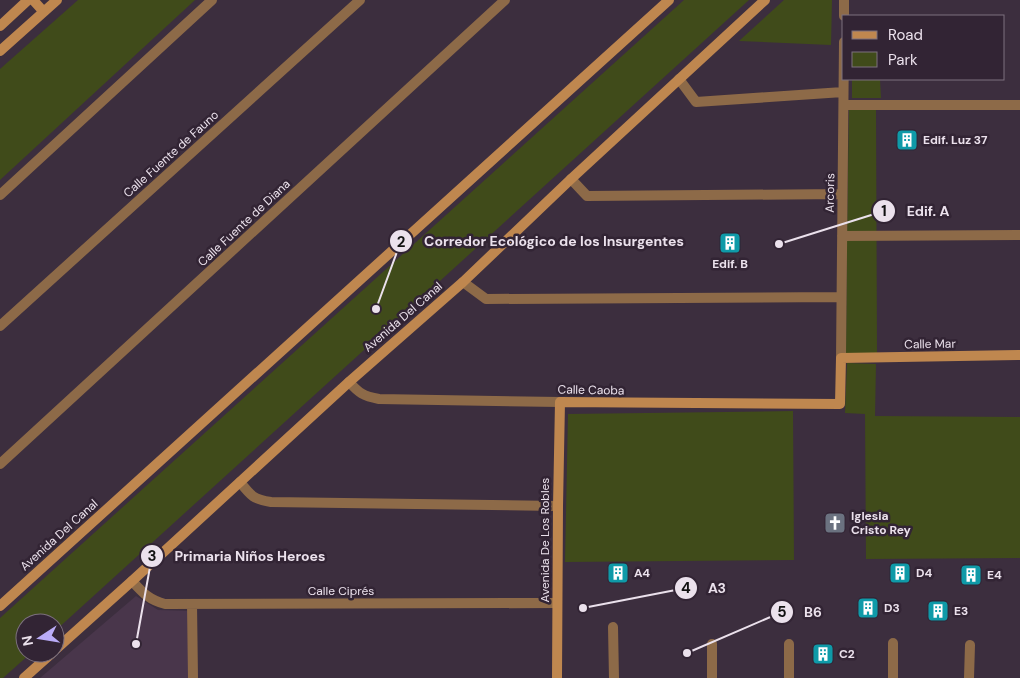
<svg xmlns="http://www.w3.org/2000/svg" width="1020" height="678" font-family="'DM Sans',sans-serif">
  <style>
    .built { fill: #49364b }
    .green { fill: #404b1a }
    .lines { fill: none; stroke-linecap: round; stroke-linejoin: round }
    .street { stroke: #8d6a48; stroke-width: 10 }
    .secondary { stroke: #bf874f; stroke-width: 10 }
    .labels { text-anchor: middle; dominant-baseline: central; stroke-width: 5; stroke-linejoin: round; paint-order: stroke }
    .poi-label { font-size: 12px; font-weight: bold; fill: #ebe1ec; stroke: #322434; text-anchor: start }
    .street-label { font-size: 12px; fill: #ebe1ec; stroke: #322434 }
    .leader { fill: none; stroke: #ebe1ec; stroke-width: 2 }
    .callout-dot { fill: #ebe1ec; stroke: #322434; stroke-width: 2 }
    .mark-label { font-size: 15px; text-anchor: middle; font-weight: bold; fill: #111 }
    .callout-label { font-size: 14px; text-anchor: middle; font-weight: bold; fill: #ebe1ec; stroke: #322434; stroke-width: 5; stroke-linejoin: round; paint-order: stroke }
  </style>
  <rect width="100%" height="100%" fill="#3c2e3e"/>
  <path class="built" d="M136 596 158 610 194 611 193 678H40Z"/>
  <path class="green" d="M78 0H195L0 180V69Z
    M684 0H749L55 631V623H25V653H31L3 678H0V618Z
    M784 0H832L831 45 739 41Z
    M852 79H880L881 98H852Z
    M876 108 877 353 846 354 847 235 849 109Z
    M847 363 876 364 875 416 1020 417V558L866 559 865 414 845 413Z
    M793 411 794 560 565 562 568 414Z"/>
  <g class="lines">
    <path class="street" d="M844 16V0
      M679 79 696 102 843 92
      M844 105H1020
      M571 179 587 196 842 194
      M0 195 212 0
      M842 236 1020 235
      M463 282 486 299 841 297
      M0 326 360 0
      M841 358 844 42
      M349 382C359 393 363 396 379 399L560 402
      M0 464 505 0
      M240 482C251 496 253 499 271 502L558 506
      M132 581C143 593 149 600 165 604L557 603
      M192 604 193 678
      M613 627 614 678
      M893 643V678
      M789 644V678
      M712 678V644
      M969 678 970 645"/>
    <path class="secondary" d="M33 0 43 11
      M0 26 28 0
      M0 51 57 0
      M0 606 669 0
      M55 650 132 581 349 382 463 282 571 179 765 0
      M24 678 52 653
      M557 678 558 506 560 402 840 404 841 358 1020 355"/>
  </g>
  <defs>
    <g id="building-square" transform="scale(1.125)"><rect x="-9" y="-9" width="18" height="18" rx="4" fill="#0f9aa8" stroke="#322434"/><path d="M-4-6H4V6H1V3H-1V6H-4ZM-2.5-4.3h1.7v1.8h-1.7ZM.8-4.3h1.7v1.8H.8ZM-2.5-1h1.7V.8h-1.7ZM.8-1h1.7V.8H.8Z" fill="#fff"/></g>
    <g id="church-square" transform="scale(1.125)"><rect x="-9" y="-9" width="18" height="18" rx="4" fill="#6b7280" stroke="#322434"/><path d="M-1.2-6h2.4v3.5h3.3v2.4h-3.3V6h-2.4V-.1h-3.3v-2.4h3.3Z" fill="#fff"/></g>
  </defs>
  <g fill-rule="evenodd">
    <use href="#building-square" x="907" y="140"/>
    <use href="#building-square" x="730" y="243"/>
    <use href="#church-square" x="835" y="523"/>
    <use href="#building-square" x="618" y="573"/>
    <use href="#building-square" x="900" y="573"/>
    <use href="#building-square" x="971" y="575"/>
    <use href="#building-square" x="868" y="608"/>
    <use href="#building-square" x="938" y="611"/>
    <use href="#building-square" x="823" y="654"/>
  </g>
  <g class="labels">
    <g class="poi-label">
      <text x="923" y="140">Edif. Luz 37</text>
      <text x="730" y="264" text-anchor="middle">Edif. B</text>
      <text x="851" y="516">Iglesia<tspan x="851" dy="14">Cristo Rey</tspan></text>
      <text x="634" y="573">A4</text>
      <text x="916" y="573">D4</text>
      <text x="987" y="575">E4</text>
      <text x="884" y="608">D3</text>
      <text x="954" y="611">E3</text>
      <text x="839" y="654">C2</text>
    </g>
    <g class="street-label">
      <text transform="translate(171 154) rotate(-42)">Calle Fuente de Fauno</text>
      <text transform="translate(830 193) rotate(-89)">Arcoris</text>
      <text transform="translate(244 223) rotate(-43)">Calle Fuente de Diana</text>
      <text transform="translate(403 317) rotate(-41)">Avenida Del Canal</text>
      <text transform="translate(930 344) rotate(-1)">Calle Mar</text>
      <text transform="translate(591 390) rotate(1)">Calle Caoba</text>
      <text transform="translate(59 535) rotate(-42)">Avenida Del Canal</text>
      <text transform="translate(545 540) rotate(-90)">Avenida De Los Robles</text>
      <text x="341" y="591">Calle Ciprés</text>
    </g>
  </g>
  <path class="leader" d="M779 244L884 211M376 309L401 241M136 644L152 556M583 608L686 588M687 653L782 612"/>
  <g class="callout-dot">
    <circle cx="779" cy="244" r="5"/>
    <circle cx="376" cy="309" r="5"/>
    <circle cx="136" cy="644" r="5"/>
    <circle cx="583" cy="608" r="5"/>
    <circle cx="687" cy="653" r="5"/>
    <circle cx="884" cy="211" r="12"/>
    <circle cx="401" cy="241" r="12"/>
    <circle cx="152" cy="556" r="12"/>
    <circle cx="686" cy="588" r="12"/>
    <circle cx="782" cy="612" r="12"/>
  </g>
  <g class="mark-label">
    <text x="884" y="216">1</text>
    <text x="401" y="247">2</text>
    <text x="152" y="561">3</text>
    <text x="686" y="593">4</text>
    <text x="782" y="617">5</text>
  </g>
  <g class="callout-label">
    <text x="928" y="216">Edif. A</text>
    <text x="554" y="246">Corredor Ecológico de los Insurgentes</text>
    <text x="250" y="561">Primaria Niños Heroes</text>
    <text x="717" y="593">A3</text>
    <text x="813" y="617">B6</text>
  </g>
  <rect x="842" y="15" width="162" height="65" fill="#322434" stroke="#7c707e"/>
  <rect x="852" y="31" width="25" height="8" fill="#bf874f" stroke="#7c707e"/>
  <text x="888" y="40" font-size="15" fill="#ebe1ec">Road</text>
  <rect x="852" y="52" width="25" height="15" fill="#404b1a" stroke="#7c707e"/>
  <text x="888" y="65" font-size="15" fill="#ebe1ec">Park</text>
  <g transform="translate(40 638) rotate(258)"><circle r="24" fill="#322434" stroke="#7c707e"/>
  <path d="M0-4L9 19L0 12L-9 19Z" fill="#b9abf7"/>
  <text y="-8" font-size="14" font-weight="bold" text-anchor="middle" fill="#ebe1ec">N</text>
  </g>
</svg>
